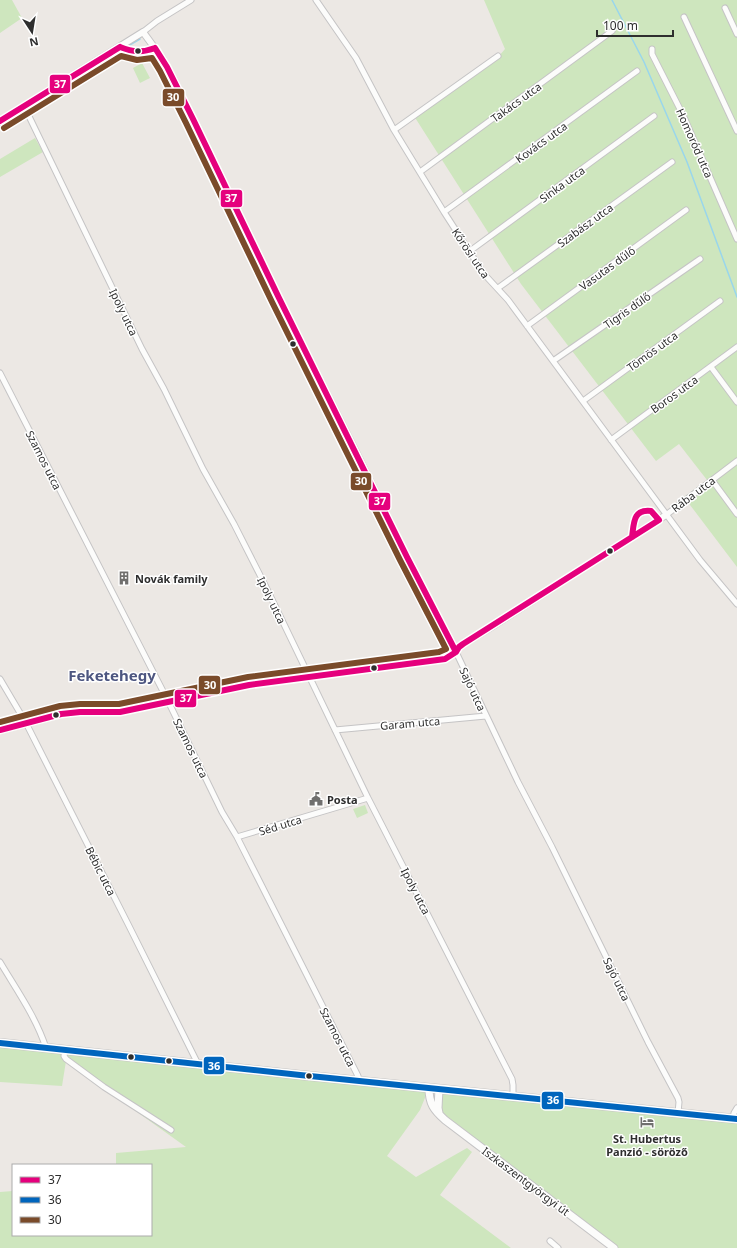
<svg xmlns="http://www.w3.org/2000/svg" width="737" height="1248" font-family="'Noto Sans',sans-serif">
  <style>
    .green { fill: #cee6be }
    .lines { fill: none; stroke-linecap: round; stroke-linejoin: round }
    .stream { stroke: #99d6ec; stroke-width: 1.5 }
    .minor-casing { stroke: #c5c4c5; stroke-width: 7 }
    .tertiary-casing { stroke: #c5c4c5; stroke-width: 8 }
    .secondary-casing { stroke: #c5c4c5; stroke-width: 9 }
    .primary-casing { stroke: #c6c5c4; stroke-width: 10 }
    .minor { stroke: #fcfcfb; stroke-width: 5 }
    .tertiary { stroke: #fcfcfb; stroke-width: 6 }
    .secondary { stroke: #fcfcfb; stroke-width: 7 }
    .primary { stroke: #e8e4d6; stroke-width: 8 }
    .bus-1-casing { stroke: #fff; stroke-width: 9 }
    .bus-2-casing { stroke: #fff; stroke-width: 9 }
    .bus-3-casing { stroke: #fff; stroke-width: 9 }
    .bus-1 { stroke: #e5007d; stroke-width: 6 }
    .bus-2 { stroke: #0065bd; stroke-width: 6 }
    .bus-3 { stroke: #7a4b2a; stroke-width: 6 }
    .bus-dot { fill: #2e2e2e; stroke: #fff; stroke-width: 1.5 }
    .labels { text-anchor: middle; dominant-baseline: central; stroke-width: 3; stroke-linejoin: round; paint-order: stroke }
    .street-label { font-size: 11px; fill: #2e2e2e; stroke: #fff }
    .poi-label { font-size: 11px; font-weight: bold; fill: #2e2e2e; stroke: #fff; text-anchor: start }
    .district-label { font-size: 15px; font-weight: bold; fill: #4d5680; stroke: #fff }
    .line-badge { stroke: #fff; stroke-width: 1.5 }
    .badge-label { font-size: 11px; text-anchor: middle; font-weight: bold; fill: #fff }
  </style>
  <rect width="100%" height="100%" fill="#ece8e4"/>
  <path class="green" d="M0 0H12L22 18 0 33Z
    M484 0H737V567L684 497 707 480 679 444 656 461 521 284 414 116 499 56 505 49Z
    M142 63 150 78 140 83 133 68Z
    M35 138 43 152 0 177V159Z
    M365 805 368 813 357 818 353 809Z
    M0 1043 429 1088 420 1110 387 1156 416 1177 467 1148 472 1152 440 1195 511 1248H0V1192L13 1191V1235H151V1165H116V1153L186 1147 66 1061 62 1086 0 1082Z
    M439 1089 737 1119V1248H614L462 1133 438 1108Z"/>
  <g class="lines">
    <path class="stream" d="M612 0 644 62 687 162 737 297
      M128 46 140 39
      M68 84 121 50
      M46 97 64 86
      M28 109 41 100
      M0 126 23 112"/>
    <g class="minor-casing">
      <path id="minor" d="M316 0 356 58 394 130 444 212 484 274 508 300 700 560 737 604
        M725 8 737 34
        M684 17 737 131
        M143 32 157 21 191 0
        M652 49V54L683 115 737 239
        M24 106 142 349 164 389 203 469 234 524 265 585 368 798 512 1079 513 1085V1097
        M394 130 498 56
        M420 172 612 31
        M444 212 637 71
        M470 251 654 116
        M498 288 672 162
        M527 326 686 210
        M553 361 700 259
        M711 367 737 402
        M0 373 168 701 222 812 237 837 358 1076 359 1081
        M583 401 720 301
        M611 440 737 347
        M712 480 737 514
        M666 515 737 461
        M456 652 518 782 552 847 648 1042 678 1098 679 1102 678 1113
        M0 679 26 723 129 926 198 1064
        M335 730 486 716
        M237 837 368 798
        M0 962C16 989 36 1017 46 1048
        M65 1050 64 1056 66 1059 104 1087 171 1130
        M733 1119 734 1113 737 1108
        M550 1241 558 1248"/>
    </g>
    <g class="tertiary-casing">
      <path id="tertiary" d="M0 121 143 32 162 58 174 80 279 298 358 456 407 557 456 652
        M0 730 61 714 80 712H120L198 695 249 685 445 659 456 652 459 647 463 644 496 624 666 515"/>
    </g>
    <g class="secondary-casing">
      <path id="secondary" d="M429 1088C429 1104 434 1110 445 1120L614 1248
        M439 1113 438 1108 439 1089"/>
    </g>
    <g class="primary-casing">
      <path id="primary" d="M0 1043 300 1075 737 1119"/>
    </g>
    <use href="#minor" class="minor"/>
    <use href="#tertiary" class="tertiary"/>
    <use href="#secondary" class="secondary"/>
    <use href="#primary" class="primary"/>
    <g class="bus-1-casing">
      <path id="bus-1" d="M120 47C133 52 142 53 155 48
        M155 48 167 67 193 119 279 298 407 557 456 652
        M0 121 120 47
        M0 730 61 714 80 712H120L249 685 445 659 456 652 459 647 463 644 659 520 651 511C633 509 634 523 632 537"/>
    </g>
    <g class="bus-2-casing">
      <path id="bus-2" d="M0 1043 300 1075 737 1119"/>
    </g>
    <g class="bus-3-casing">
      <path id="bus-3" d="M0 722 60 706 80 704H119L248 677 439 652 446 649 400 560 272 302 186 123 160 71 152 58 137 60 121 56 4 128"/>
    </g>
    <use href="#bus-1" class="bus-1"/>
    <use href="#bus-2" class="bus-2"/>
    <use href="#bus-3" class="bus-3"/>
  </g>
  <defs>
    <g id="building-bare" transform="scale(1.08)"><path d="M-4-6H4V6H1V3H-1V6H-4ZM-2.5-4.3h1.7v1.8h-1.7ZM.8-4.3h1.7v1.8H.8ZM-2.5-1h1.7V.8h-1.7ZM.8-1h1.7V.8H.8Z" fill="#706f6e" stroke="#fff" stroke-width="2.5" paint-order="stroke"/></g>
    <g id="civic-bare" transform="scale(1.08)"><path d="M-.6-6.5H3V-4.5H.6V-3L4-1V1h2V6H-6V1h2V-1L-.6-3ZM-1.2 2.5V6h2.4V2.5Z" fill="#706f6e" stroke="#fff" stroke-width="2.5" paint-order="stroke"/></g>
    <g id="hotel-bare" transform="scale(1.08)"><path d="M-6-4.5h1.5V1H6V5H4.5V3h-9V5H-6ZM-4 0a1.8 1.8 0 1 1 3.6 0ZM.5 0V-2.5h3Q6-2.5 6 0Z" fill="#706f6e" stroke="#fff" stroke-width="2.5" paint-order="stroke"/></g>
  </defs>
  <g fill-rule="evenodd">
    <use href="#building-bare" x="124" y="578"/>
    <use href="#civic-bare" x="316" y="799"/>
    <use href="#hotel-bare" x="647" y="1122"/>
  </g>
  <g class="bus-dot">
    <circle cx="138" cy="51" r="3.5"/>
    <circle cx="293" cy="344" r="3.5"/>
    <circle cx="610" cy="551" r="3.5"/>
    <circle cx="374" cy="668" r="3.5"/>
    <circle cx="56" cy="715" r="3.5"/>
    <circle cx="131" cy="1057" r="3.5"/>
    <circle cx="169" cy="1061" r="3.5"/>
    <circle cx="309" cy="1076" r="3.5"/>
  </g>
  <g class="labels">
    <g class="street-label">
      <text transform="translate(516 102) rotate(-36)">Takács utca</text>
      <text transform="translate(541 142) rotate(-36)">Kovács utca</text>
      <text transform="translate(695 143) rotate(66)">Homoród utca</text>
      <text transform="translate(562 184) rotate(-36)">Sinka utca</text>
      <text transform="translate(585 225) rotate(-36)">Szabász utca</text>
      <text transform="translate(471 253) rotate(56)">Kőrösi utca</text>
      <text transform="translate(607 268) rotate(-36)">Vasutas dűlő</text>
      <text transform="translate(627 310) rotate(-35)">Tigris dűlő</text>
      <text transform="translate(124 312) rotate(64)">Ipoly utca</text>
      <text transform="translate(652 351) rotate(-36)">Tömös utca</text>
      <text transform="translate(674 394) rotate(-36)">Boros utca</text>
      <text transform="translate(44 460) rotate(63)">Szamos utca</text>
      <text transform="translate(693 494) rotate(-37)">Rába utca</text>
      <text transform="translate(272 600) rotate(64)">Ipoly utca</text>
      <text transform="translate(473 689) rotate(65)">Sajó utca</text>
      <text transform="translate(410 723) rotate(-5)">Garam utca</text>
      <text transform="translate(191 748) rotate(64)">Szamos utca</text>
      <text transform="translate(280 825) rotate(-17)">Séd utca</text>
      <text transform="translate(101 871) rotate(63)">Bébic utca</text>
      <text transform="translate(416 891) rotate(63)">Ipoly utca</text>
      <text transform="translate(617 979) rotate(64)">Sajó utca</text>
      <text transform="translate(338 1037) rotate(63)">Szamos utca</text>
      <text transform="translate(526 1181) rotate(37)">Iszkaszentgyörgyi út</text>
    </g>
    <g class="poi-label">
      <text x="135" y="578">Novák family</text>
      <text x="327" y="799">Posta</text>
      <text x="647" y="1138" text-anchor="middle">St. Hubertus<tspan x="647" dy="13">Panzió - söröző</tspan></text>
    </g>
    <g class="district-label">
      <text x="112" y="675">Feketehegy</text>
    </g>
  </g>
  <g class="line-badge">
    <rect x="49" y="74" width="22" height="20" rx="4" fill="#e5007d"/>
    <rect x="162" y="88" width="23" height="19" rx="4" fill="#7a4b2a"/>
    <rect x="220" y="189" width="23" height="19" rx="4" fill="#e5007d"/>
    <rect x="350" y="472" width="22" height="19" rx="4" fill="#7a4b2a"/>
    <rect x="368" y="492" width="23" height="19" rx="4" fill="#e5007d"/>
    <rect x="198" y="675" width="23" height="20" rx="4" fill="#7a4b2a"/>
    <rect x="174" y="689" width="23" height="19" rx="4" fill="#e5007d"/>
    <rect x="203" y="1056" width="22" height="19" rx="4" fill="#0065bd"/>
    <rect x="541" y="1091" width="23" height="19" rx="4" fill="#0065bd"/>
  </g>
  <g class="badge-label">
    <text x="60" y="88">37</text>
    <text x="173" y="101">30</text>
    <text x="231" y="202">37</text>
    <text x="361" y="485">30</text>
    <text x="380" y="505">37</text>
    <text x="210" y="689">30</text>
    <text x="186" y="702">37</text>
    <text x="214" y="1070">36</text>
    <text x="553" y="1104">36</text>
  </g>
  <rect x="12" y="1164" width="140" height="72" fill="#ffffff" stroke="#ababab"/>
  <rect x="20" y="1177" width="20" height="6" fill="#e5007d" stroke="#ababab"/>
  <text x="48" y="1184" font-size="12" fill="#2e2e2e">37</text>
  <rect x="20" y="1197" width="20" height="6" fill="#0065bd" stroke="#ababab"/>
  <text x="48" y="1204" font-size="12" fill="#2e2e2e">36</text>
  <rect x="20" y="1217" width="20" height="6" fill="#7a4b2a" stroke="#ababab"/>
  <text x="48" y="1224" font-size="12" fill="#2e2e2e">30</text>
  <g transform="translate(32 32) rotate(168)" stroke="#ffffff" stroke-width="3" paint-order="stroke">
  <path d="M0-3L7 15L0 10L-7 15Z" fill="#2e2e2e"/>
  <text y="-6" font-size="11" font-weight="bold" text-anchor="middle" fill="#2e2e2e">N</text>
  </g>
  <path d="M597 30v6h76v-6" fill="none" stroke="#2e2e2e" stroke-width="2"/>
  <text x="603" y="30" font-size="12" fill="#2e2e2e" stroke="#ffffff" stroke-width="3" paint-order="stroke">100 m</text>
</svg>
